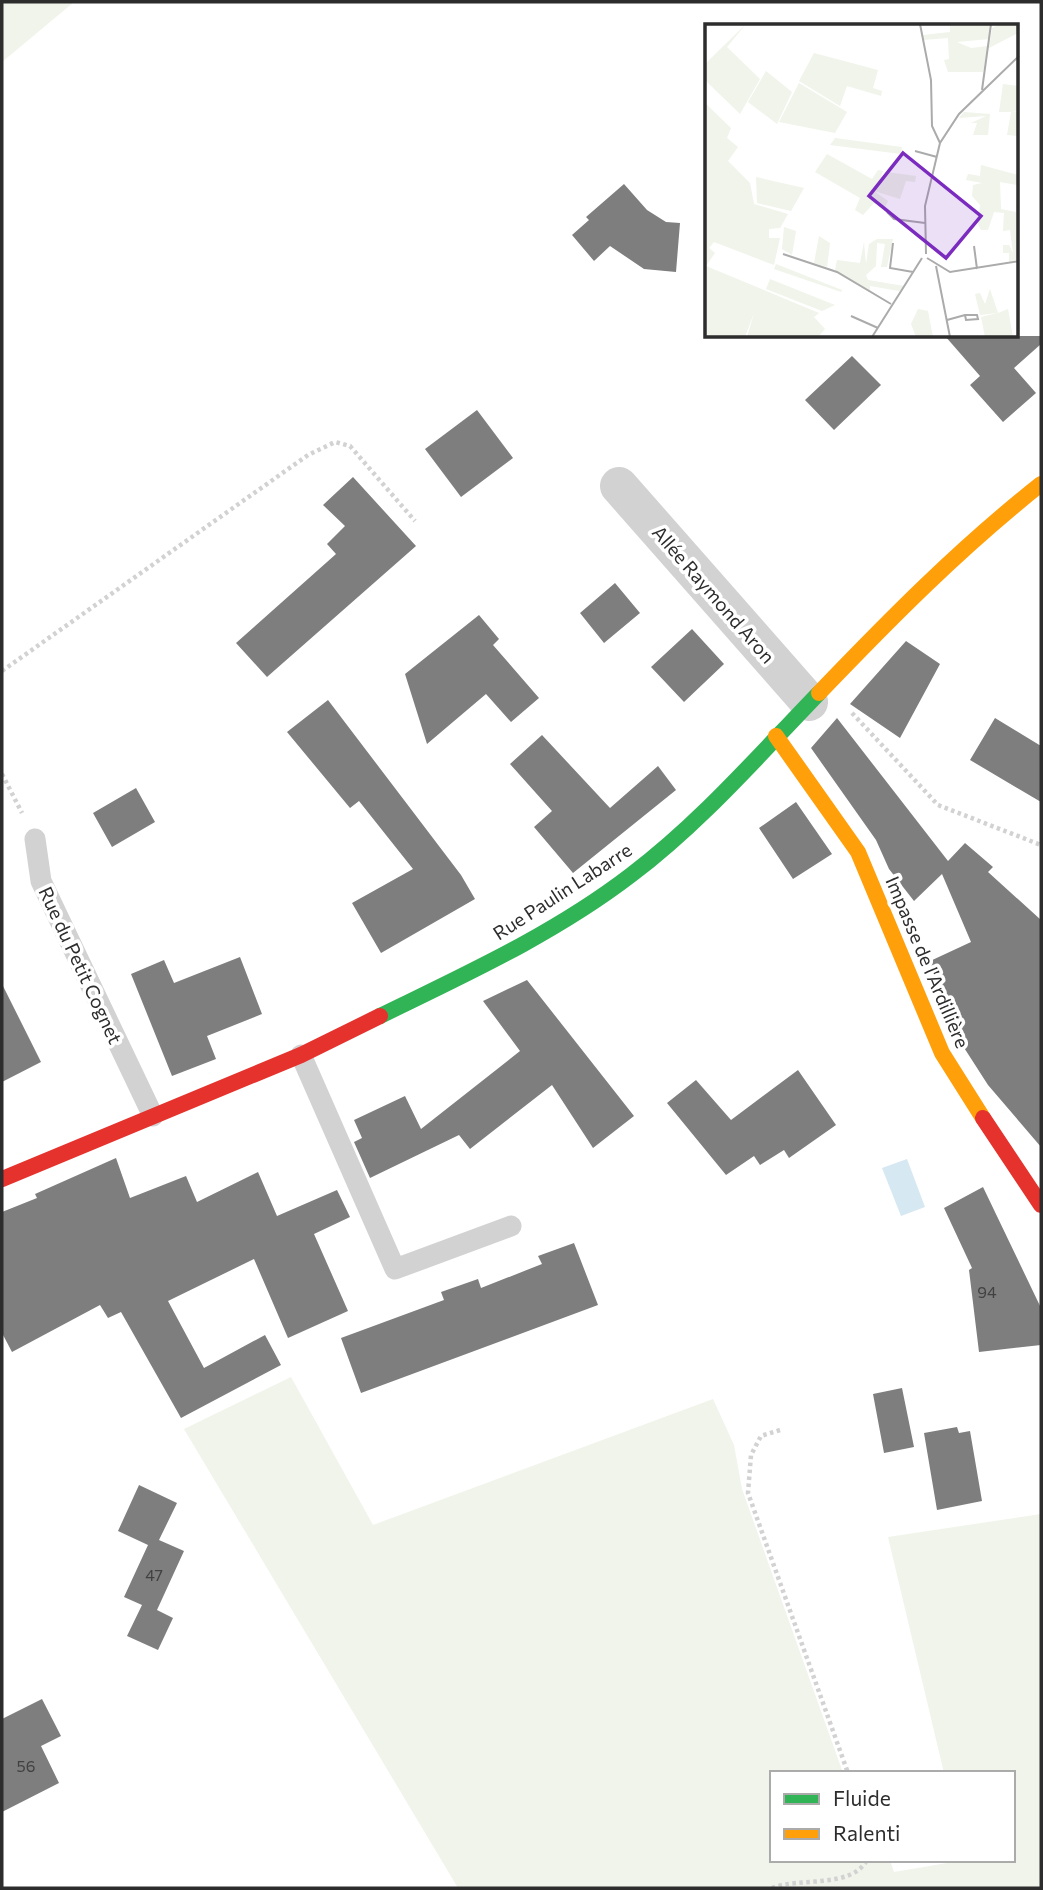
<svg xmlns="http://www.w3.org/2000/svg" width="1043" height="1890" font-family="Commissioner,sans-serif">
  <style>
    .green { fill: #f0f4ea }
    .water { fill: #d6e8f2 }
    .building { fill: #7e7e7e }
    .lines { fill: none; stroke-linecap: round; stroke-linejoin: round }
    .path { stroke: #d2d2d2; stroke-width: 4.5; stroke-dasharray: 3.5 3.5; stroke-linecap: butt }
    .lane { stroke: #d2d2d2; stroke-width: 21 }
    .street { stroke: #d2d2d2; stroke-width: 38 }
    .fast { stroke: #30b455; stroke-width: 16 }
    .slow { stroke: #ff9f0a; stroke-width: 16 }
    .jam { stroke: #e5322d; stroke-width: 16 }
    .labels { text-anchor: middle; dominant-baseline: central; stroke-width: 7; stroke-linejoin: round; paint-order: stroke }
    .number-label { font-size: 16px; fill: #414141 }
    .street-label { font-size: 19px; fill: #2d2d2d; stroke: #fff }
    .inset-road { fill: none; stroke: #ababab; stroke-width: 2 }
    .view { fill: #7b2cbf; fill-opacity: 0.15; stroke: #7b2cbf; stroke-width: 3.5 }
    .inset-edge { fill: none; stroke: #2d2d2d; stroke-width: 3.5 }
  </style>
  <rect width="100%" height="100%" fill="#fff"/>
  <path class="green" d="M2 2H74L2 62Z
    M291 1377 373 1525 713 1399 734 1445 742 1489 843 1773H772V1860H890L894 1872 965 1860H1013V1773H944L888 1537 1041 1514V1888H458L184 1429Z"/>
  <path class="water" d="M907 1159 925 1207 901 1216 882 1168Z"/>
  <path class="building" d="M624 184 647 210 666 222 680 223 676 272 644 269 610 246 594 261 572 235 589 220 586 217Z
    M945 336H1041V344L1014 368 1036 393 1003 422 970 385 980 376Z
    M852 356 881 385 834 430 805 400Z
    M477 410 513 458 461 497 425 449Z
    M353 477 416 546 267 677 236 643 336 554 327 544 345 526 323 505Z
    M615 583 640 613 604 643 580 613Z
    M479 615 499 639 493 645 539 698 511 722 486 694 427 744 405 674Z
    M692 629 724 664 684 702 651 667Z
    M906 641 940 664 900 738 850 704Z
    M328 700 461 875 475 899 381 953 352 903 413 869 359 801 350 808 287 732Z
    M837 718 948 861 965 843 993 867 988 872 1041 920V1147L988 1085 961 1043 928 962 971 942 942 874 914 901 889 869 876 840 811 748Z
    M995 718 1041 746V802L970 760Z
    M542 735 610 808 658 766 676 790 573 873 534 827 552 811 510 764Z
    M136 788 155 822 112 847 93 813Z
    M796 802 832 854 793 879 759 828Z
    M240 957 262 1014 207 1036 216 1059 172 1076 131 974 164 960 174 983Z
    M527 980 634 1116 593 1148 552 1085 470 1149 459 1135 370 1178 354 1142 362 1138 354 1120 405 1096 421 1129 520 1051 483 1001Z
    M2 984 41 1062 2 1082Z
    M798 1070 836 1125 789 1158 784 1150 760 1165 754 1156 726 1175 667 1103 696 1080 731 1120Z
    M116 1158 130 1198 186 1176 197 1202 258 1172 277 1216 337 1190 350 1217 314 1234 348 1311 288 1338 254 1259 168 1301 204 1368 265 1335 281 1365 181 1418 121 1312 108 1318 100 1305 12 1352 2 1333V1212L37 1198 35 1194Z
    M983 1187 1041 1308V1345L979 1352 969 1270 972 1268 944 1208Z
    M574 1243 598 1305 361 1393 341 1338 444 1300 441 1292 478 1279 481 1288 542 1264 538 1256Z
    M902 1388 914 1447 884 1453 873 1394Z
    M957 1427 959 1433 970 1431 982 1501 937 1510 924 1433Z
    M139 1485 177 1503 159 1540 184 1551 157 1610 173 1618 158 1650 127 1636 142 1605 124 1597 148 1545 118 1531Z
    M42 1699 61 1736 41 1746 59 1783 2 1812V1719Z"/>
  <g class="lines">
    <path class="path" d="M2 671 308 455 335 442 350 446 415 521
      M852 713 938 805 1041 845
      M2 774 22 813
      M780 1430 761 1436 751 1455 748 1493 848 1773
      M772 1888C799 1877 851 1889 867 1860"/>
    <path class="lane" d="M35 839 41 881 153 1116
      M301 1055 395 1269 511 1226"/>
    <path class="street" d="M619 486 809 702"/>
    <path class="fast" d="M380 1016C466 974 554 934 631 875 700 823 759 755 819 693"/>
    <path class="slow" d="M819 693C890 619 960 548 1041 484
      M776 736 858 852 942 1053 983 1118"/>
    <path class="jam" d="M983 1118 1041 1205
      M2 1179 301 1055 380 1016"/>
  </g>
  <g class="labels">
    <g class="number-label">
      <text x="987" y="1291">94</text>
      <text x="154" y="1574">47</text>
      <text x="26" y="1765">56</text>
    </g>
    <g class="street-label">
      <text transform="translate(714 594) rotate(49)">Allée Raymond Aron</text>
      <text transform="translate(562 891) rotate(-33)">Rue Paulin Labarre</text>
      <text transform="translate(928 962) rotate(67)">Impasse de l'Ardillière</text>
      <text transform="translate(81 965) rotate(65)">Rue du Petit Cognet</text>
    </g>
  </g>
  <g transform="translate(705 24)">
    <rect width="313" height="313" fill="#fff"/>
    <path d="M41 0 22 23 55 55 35 90 0 56V40ZM245 0H286L284 15 252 18 266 24 283 22 278 48H243L239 36 244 35 243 14 218 16V11L245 8ZM295 0H313V9L284 24 287 4ZM109 29 173 46 168 64 177 67 176 72 142 62 135 82 94 57ZM61 47 87 68 72 100 43 78ZM94 59 142 88 130 109 74 98ZM298 60 313 62V87L308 88H313V112L302 111 306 88H294ZM0 79 26 104 22 114 33 123 23 137 45 159 49 180 83 190 75 204 64 205V214H75L69 241 9 218 4 224 10 229 1 242 114 289 109 293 120 305 113 313H42L49 289 40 313H0ZM259 88 285 90 283 111H268L272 99H266L281 92 254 94ZM130 114 197 123 196 130 125 121ZM122 130 167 155 173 146 178 147 174 159 181 148 211 152 210 158 201 157 195 175 169 167 183 177 179 185 169 179 158 191 150 186 155 174 110 148ZM276 141 313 151V235L304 238V229H298V221H304L308 229 305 206 298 207 299 189 289 188 283 206H276L273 200 275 181 267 172 268 161 277 159 261 156 263 150 275 152ZM295 158 312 161 311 188 296 185ZM51 153 99 164 86 187 52 179ZM79 203 91 207 87 231 77 225ZM114 212 125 219 122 243 109 239ZM172 215H188L182 243H176L180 220 172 219 171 242 161 251 163 256 199 262 194 267 165 262V267L130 246 132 236 155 239 159 218 161 240 164 220ZM71 240 137 266 136 268 69 245ZM65 255 130 281 117 287 61 265ZM285 265 293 289 303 285 308 313H280L276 293 292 289 275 291 270 270 275 269 280 280ZM213 285 223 287 228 313H211L206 300Z" fill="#f0f4ea" fill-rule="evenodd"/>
    <path class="inset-road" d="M215 0 226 56 227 102 235 119M277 66 286 0M210 127 232 133M182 188 189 195 220 199M188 219 185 244 208 248M269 222 272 245M78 230 132 248 186 280M221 230 220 182 235 119 254 90 314 32M222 234 245 248 314 237M231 242 245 313M146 292 173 304M242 296 260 291H272L273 295 261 296 260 291M167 313 217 234"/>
    <path class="view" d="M198 129 276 192 241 234 164 172Z"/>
    <rect width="313" height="313" class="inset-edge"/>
  </g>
  <rect width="1043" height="1890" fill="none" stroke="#2d2d2d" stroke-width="7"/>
  <rect x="770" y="1771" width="245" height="91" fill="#ffffff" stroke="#ababab" stroke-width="2"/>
  <rect x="784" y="1794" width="35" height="10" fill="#30b455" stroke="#ababab" stroke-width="2"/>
  <text x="833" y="1806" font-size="21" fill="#2d2d2d">Fluide</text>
  <rect x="784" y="1829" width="35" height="10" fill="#ff9f0a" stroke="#ababab" stroke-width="2"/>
  <text x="833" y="1841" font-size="21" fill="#2d2d2d">Ralenti</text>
</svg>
